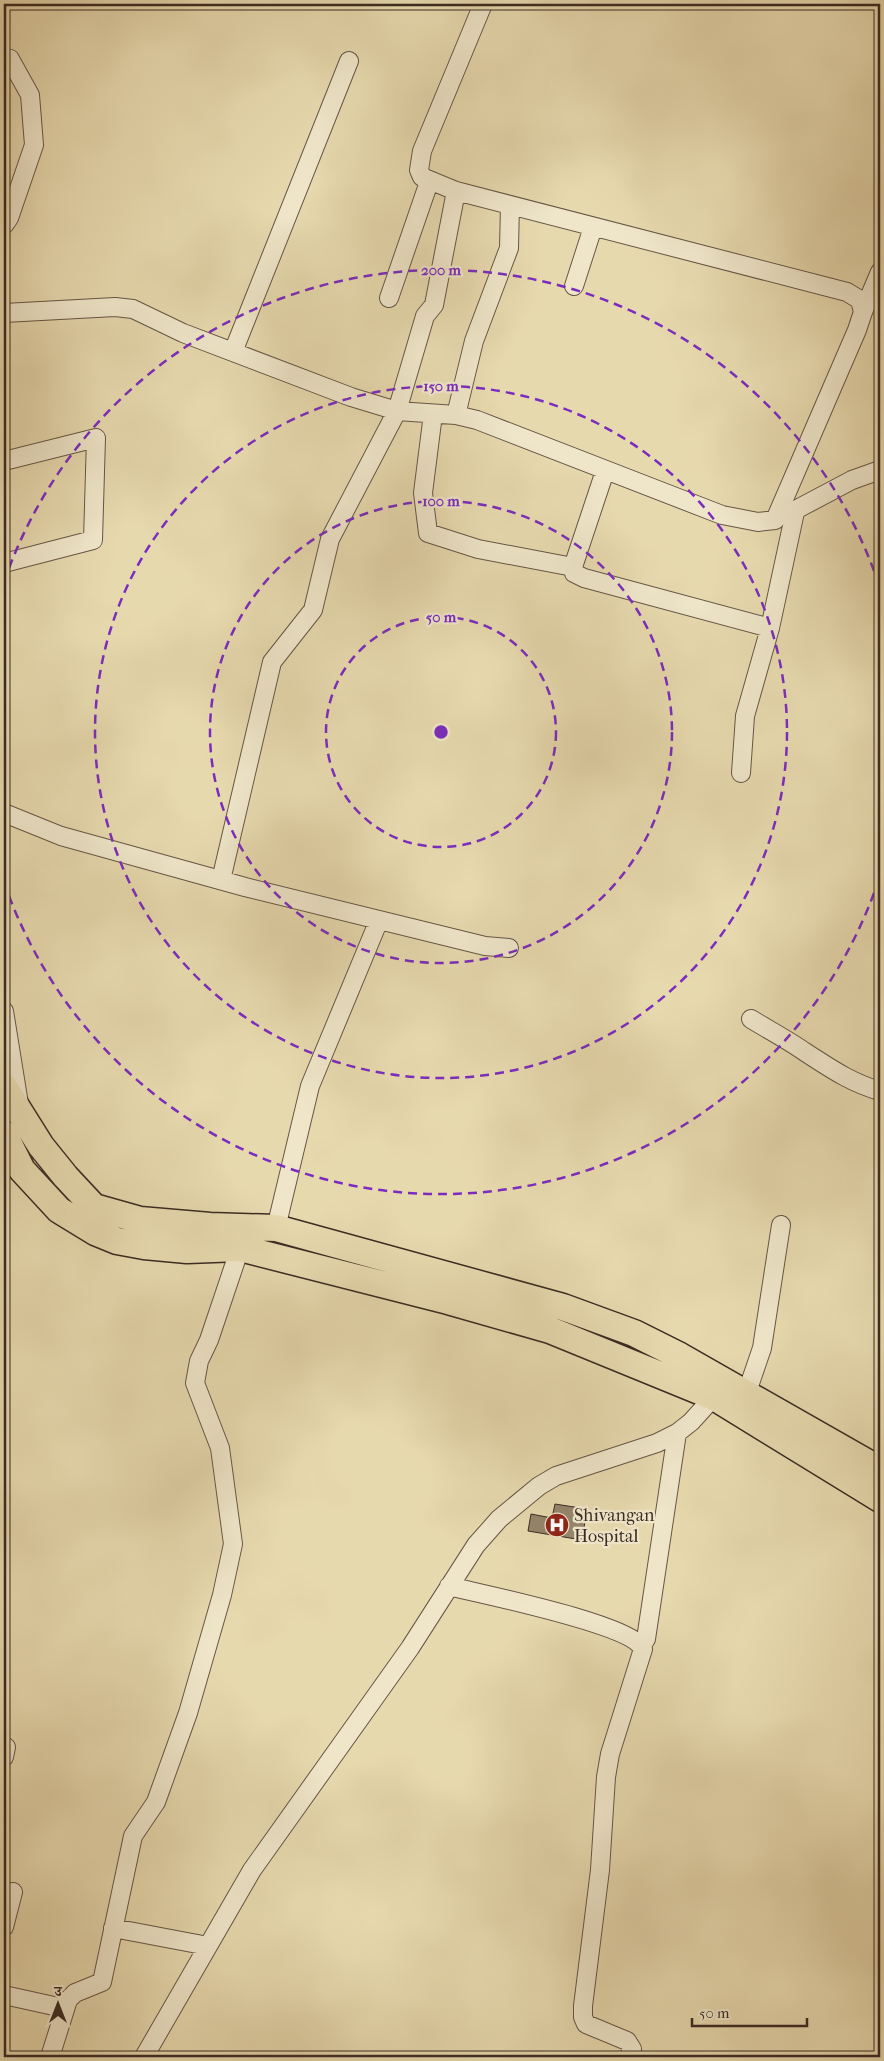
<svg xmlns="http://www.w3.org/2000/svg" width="884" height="2061" font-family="'IM FELL French Canon','Noto Serif Devanagari',serif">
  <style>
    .building { fill: #94856b; stroke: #3b2b23 }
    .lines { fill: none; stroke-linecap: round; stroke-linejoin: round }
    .minor-casing { stroke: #665646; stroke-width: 20 }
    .highway-casing { stroke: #3b2b23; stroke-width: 29 }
    .minor { stroke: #efe6ca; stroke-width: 18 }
    .highway { stroke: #e7d9ae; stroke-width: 26 }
    .ring { fill: none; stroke: #7b2cbf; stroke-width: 2.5; stroke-dasharray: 9 6 }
    .labels { text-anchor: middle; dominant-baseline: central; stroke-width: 4.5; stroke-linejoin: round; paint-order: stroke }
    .poi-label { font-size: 18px; fill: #3b2b23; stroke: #efe6ca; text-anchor: start }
    .centre { fill: #7b2cbf; stroke: #efe6ca; stroke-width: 2.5 }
    .ring-label { font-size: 15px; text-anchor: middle; font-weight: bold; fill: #7b2cbf; stroke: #efe6ca; stroke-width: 4.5; stroke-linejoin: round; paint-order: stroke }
  </style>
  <rect width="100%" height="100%" fill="#e7d9ae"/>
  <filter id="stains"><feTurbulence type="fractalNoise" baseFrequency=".004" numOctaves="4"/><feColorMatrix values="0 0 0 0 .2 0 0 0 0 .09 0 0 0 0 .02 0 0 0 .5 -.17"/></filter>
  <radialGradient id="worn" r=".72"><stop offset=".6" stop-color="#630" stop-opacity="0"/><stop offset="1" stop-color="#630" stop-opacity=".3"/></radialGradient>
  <path class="building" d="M555 1504 587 1509 582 1540 528 1531 531 1514 552 1518Z"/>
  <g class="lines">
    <g class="minor-casing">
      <path id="minor" d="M4 58 10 59 30 95 34 145 9 218 4 225
        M574 286 593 227
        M389 298 429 182
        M863 312 880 272
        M4 313 115 307 133 309 183 333 351 397 397 411 456 415 477 420 722 515 758 522 775 520 857 330 863 312 860 300 847 292 456 191 422 177 419 170 422 151 483 4
        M233 352 349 61
        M433 414 423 493 428 533 478 549 573 567
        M456 415 474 341 509 248 510 205
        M4 461 96 438 93 540 4 563
        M605 471 573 567 574 573 584 578 770 628
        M784 516 852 480 880 470
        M741 773 745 716 770 628 795 512
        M4 813 61 836 245 887 485 946 509 948
        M221 880 272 662 313 610 330 539 397 411 425 316 434 305 456 191
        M4 1011 19 1104
        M751 1019C769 1030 788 1040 805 1052 830 1068 851 1083 880 1091
        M276 1228 310 1086 379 920
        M747 1392 762 1348 781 1225
        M449 1586C481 1594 631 1624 643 1649L610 1754 606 1777 600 1870 583 2006V2017L586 2024 627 2041 632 2049 629 2057
        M641 1646 646 1639 677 1433
        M4 1757 6 1747
        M4 1927 13 1892
        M113 1928 208 1946
        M4 1995 63 2008
        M50 2057 68 2000 75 1993 102 1982 133 1836 156 1802 188 1713 222 1595 233 1544 220 1448 195 1383 199 1361 209 1340 240 1248
        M144 2057 252 1870 410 1648 476 1545 499 1519 539 1486 556 1476 657 1443 677 1433 691 1422 720 1390"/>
    </g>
    <g class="highway-casing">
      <path id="highway" d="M4 1087 41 1146 66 1177 94 1207 140 1220 210 1226 276 1228 563 1307 634 1333 680 1356 880 1470
        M4 1134 22 1170 59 1210 95 1232 117 1241 144 1246 187 1250 240 1248 448 1301 550 1330 714 1397 880 1499"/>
    </g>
    <use href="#minor" class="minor"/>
    <use href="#highway" class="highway"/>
  </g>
  <g class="ring">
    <circle cx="441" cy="732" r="115"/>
    <circle cx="441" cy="732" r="231"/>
    <circle cx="441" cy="732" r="346"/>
    <path d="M879 879A462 462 0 0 1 4 882M4 582A462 462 0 0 1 879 585"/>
  </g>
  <defs>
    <g id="hospital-disc" transform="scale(1.25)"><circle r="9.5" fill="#8f2418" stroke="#efe6ca"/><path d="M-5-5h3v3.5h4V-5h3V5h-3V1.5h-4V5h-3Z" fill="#fff"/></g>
  </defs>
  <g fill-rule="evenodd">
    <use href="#hospital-disc" x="557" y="1525"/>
  </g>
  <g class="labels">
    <g class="poi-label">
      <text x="574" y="1515">Shivangan<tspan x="574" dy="21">Hospital</tspan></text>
    </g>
  </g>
  <circle cx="441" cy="732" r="8" class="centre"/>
  <g class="ring-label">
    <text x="441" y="275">200 m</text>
    <text x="441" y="391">150 m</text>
    <text x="441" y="506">100 m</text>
    <text x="441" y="622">50 m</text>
  </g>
  <rect width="884" height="2061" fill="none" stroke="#e7d9ae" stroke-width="20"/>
  <rect x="5" y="5" width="874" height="2051" fill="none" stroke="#3b2b23" stroke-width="2.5"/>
  <rect x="10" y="10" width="864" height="2041" fill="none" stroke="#3b2b23"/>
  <g transform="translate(58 2004)" stroke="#efe6ca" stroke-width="4" paint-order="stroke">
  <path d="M0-4L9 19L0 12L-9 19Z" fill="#3b2b23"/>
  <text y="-8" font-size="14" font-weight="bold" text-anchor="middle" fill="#3b2b23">उ</text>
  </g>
  <path d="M692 2018v8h115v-8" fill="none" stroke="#3b2b23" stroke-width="2.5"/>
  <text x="699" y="2018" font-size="15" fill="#3b2b23" stroke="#efe6ca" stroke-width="4" paint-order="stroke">50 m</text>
  <rect width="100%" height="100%" filter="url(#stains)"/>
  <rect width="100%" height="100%" fill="url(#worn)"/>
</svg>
